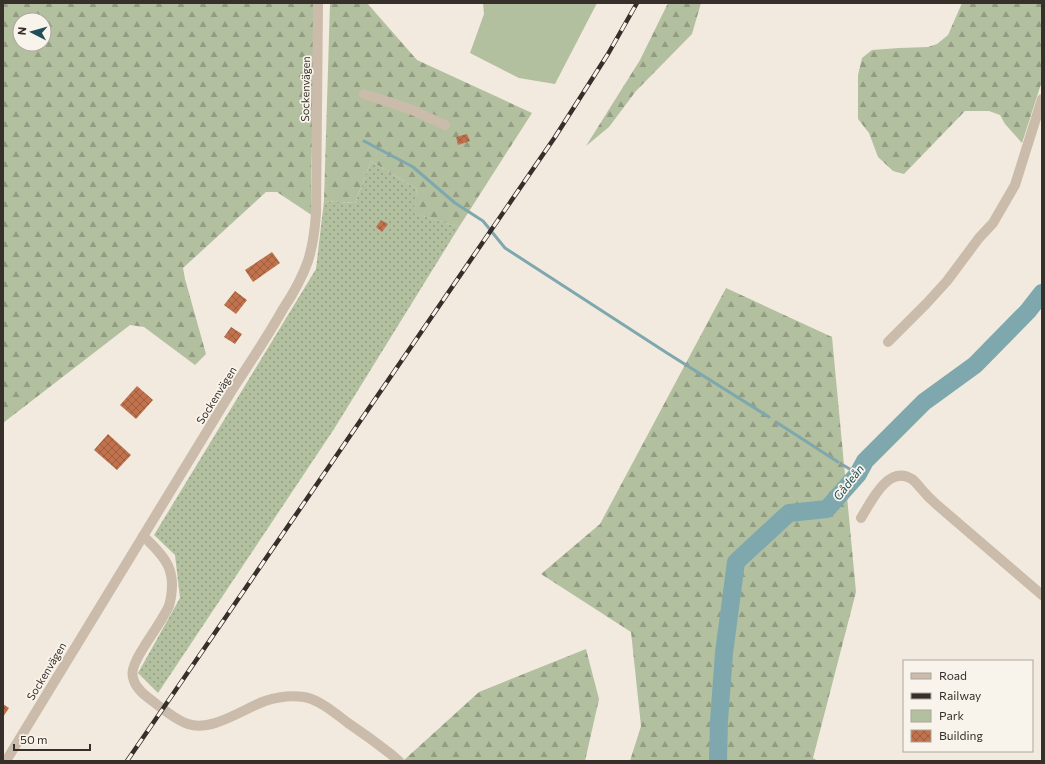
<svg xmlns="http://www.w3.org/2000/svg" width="1045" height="764" font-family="Commissioner,sans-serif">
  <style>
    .grass { fill: url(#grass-dots) }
    .forest { fill: url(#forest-firs); fill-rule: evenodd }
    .park { fill: #b2c09f }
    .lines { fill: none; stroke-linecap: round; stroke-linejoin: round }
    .stream { stroke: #7ea8ae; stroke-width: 3 }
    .river { stroke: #7ea8ae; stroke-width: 18 }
    .building { fill: url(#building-cross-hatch) }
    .minor { stroke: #cabbaa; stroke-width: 10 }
    .rail-casing { stroke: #372f2a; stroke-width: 4.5 }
    .rail { stroke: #f9f4eb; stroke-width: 3; stroke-dasharray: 9; stroke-linecap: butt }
    .labels { text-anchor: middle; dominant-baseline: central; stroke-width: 3.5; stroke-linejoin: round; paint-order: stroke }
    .street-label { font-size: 11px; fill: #372f2a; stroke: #f9f4eb }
    .water-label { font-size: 12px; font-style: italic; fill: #204f57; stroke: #f9f4eb }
  </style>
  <defs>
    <pattern id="grass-dots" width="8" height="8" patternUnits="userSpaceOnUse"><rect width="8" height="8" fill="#b2c09f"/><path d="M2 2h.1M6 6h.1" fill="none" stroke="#929c82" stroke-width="1.8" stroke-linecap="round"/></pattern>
    <pattern id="forest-firs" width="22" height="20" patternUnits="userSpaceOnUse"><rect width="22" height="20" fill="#b2c09f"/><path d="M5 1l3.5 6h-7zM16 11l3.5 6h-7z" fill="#929c82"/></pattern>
    <pattern id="building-cross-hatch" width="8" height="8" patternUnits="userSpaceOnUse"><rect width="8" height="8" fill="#c1724d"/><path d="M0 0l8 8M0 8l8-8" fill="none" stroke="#9e5e40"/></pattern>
  </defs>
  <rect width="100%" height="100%" fill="#f2eade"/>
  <path class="grass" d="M371 161 417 189 414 213 459 227 334 429 158 693 138 673 180 598 175 555 154 535 316 269 324 201 355 203Z"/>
  <path class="forest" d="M3 3H317L311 173V201L313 216 277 192H266L183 268 185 279 206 354 195 365 144 327 130 325 3 423ZM20 20H44V44H20Z
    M330 3H367L417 60 532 113 459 227 413 213 417 189 371 161 355 203 324 201Z
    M668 3H701L692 34 636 91 609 127 586 146 640 60Z
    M962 3H1042V81L1022 143 1005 124 1000 115 989 111H965L904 174 893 171 878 157 869 133 858 119V75L862 58 872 50 899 48 928 47 937 44 948 35Z
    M726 288 832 337 856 592 813 758 818 761H630L641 726 631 632 541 574 600 524Z
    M586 649 599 699 585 761H403L479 692Z"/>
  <path class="park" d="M483 3H597L555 84 519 78 470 53 484 14Z"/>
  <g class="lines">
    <path class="stream" d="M364 141 413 167 455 203 483 221 505 248 667 353 769 417
      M776 422 838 462
      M843 465 858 474"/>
    <path class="river" d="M718 761 719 721 724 653 736 562 789 513 827 509 858 474 865 461 924 402 975 365 1028 311 1042 293"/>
  </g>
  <path class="building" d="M467 134 470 141 458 145 456 137Z
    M381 220 388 224 382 232 376 227Z
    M272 252 280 263 253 282 245 270Z
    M235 291 247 300 236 314 224 305Z
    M231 327 242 334 235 344 224 337Z
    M137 386 153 400 136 419 120 405Z
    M108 434 131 455 117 470 94 450Z
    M3 704 9 708 3 717Z"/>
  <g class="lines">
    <path class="minor" d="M364 94 410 109 445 125
      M888 342 926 304 947 281 979 238 993 223 1015 185 1042 99
      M861 518C871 502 888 464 912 479 917 483 920 488 925 493 928 497 932 500 936 504L1042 595
      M143 536C167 558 178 572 169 606 163 618 155 630 147 642 142 650 137 657 134 666 132 671 132 676 134 681 137 690 147 697 155 703 164 710 176 720 188 724 212 732 243 709 265 701 277 697 291 695 304 697 320 700 335 713 348 723 363 733 378 744 392 755L399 761
      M6 761 234 387C251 361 268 336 283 309 293 294 302 278 308 261 313 245 315 229 316 213L318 3"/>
    <g class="rail-casing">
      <path id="rail" d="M127 761 555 137 608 54 637 3"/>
    </g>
    <use href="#rail" class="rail"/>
  </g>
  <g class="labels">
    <g class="street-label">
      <text transform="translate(305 89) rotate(-89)">Sockenvägen</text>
      <text transform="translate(216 395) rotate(-58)">Sockenvägen</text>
      <text transform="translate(46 671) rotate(-59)">Sockenvägen</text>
    </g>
    <g class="water-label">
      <text transform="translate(848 482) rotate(-52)">Gådeån</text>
    </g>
  </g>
  <rect width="1045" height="764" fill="none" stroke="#372f2a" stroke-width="8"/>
  <rect x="903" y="660" width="130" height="92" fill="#f9f4eb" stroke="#aba59e"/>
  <rect x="911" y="673" width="20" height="6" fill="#cabbaa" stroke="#aba59e"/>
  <text x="939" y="680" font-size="12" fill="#372f2a">Road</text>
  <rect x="911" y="693" width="20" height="6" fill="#372f2a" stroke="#aba59e"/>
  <text x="939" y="700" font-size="12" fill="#372f2a">Railway</text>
  <rect x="911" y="710" width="20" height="12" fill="#b2c09f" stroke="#aba59e"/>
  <text x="939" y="720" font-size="12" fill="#372f2a">Park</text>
  <rect x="911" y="730" width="20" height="12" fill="url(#building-cross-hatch)" stroke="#aba59e"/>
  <text x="939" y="740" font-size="12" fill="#372f2a">Building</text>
  <g transform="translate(32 32) rotate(276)"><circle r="19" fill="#f9f4eb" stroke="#aba59e"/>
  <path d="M0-3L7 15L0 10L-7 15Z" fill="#204f57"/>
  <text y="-6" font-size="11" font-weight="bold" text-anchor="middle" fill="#372f2a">N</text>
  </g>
  <path d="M14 744v6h76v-6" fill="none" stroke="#372f2a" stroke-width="2"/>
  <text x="20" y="744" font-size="12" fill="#372f2a" stroke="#f9f4eb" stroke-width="3" paint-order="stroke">50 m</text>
</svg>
